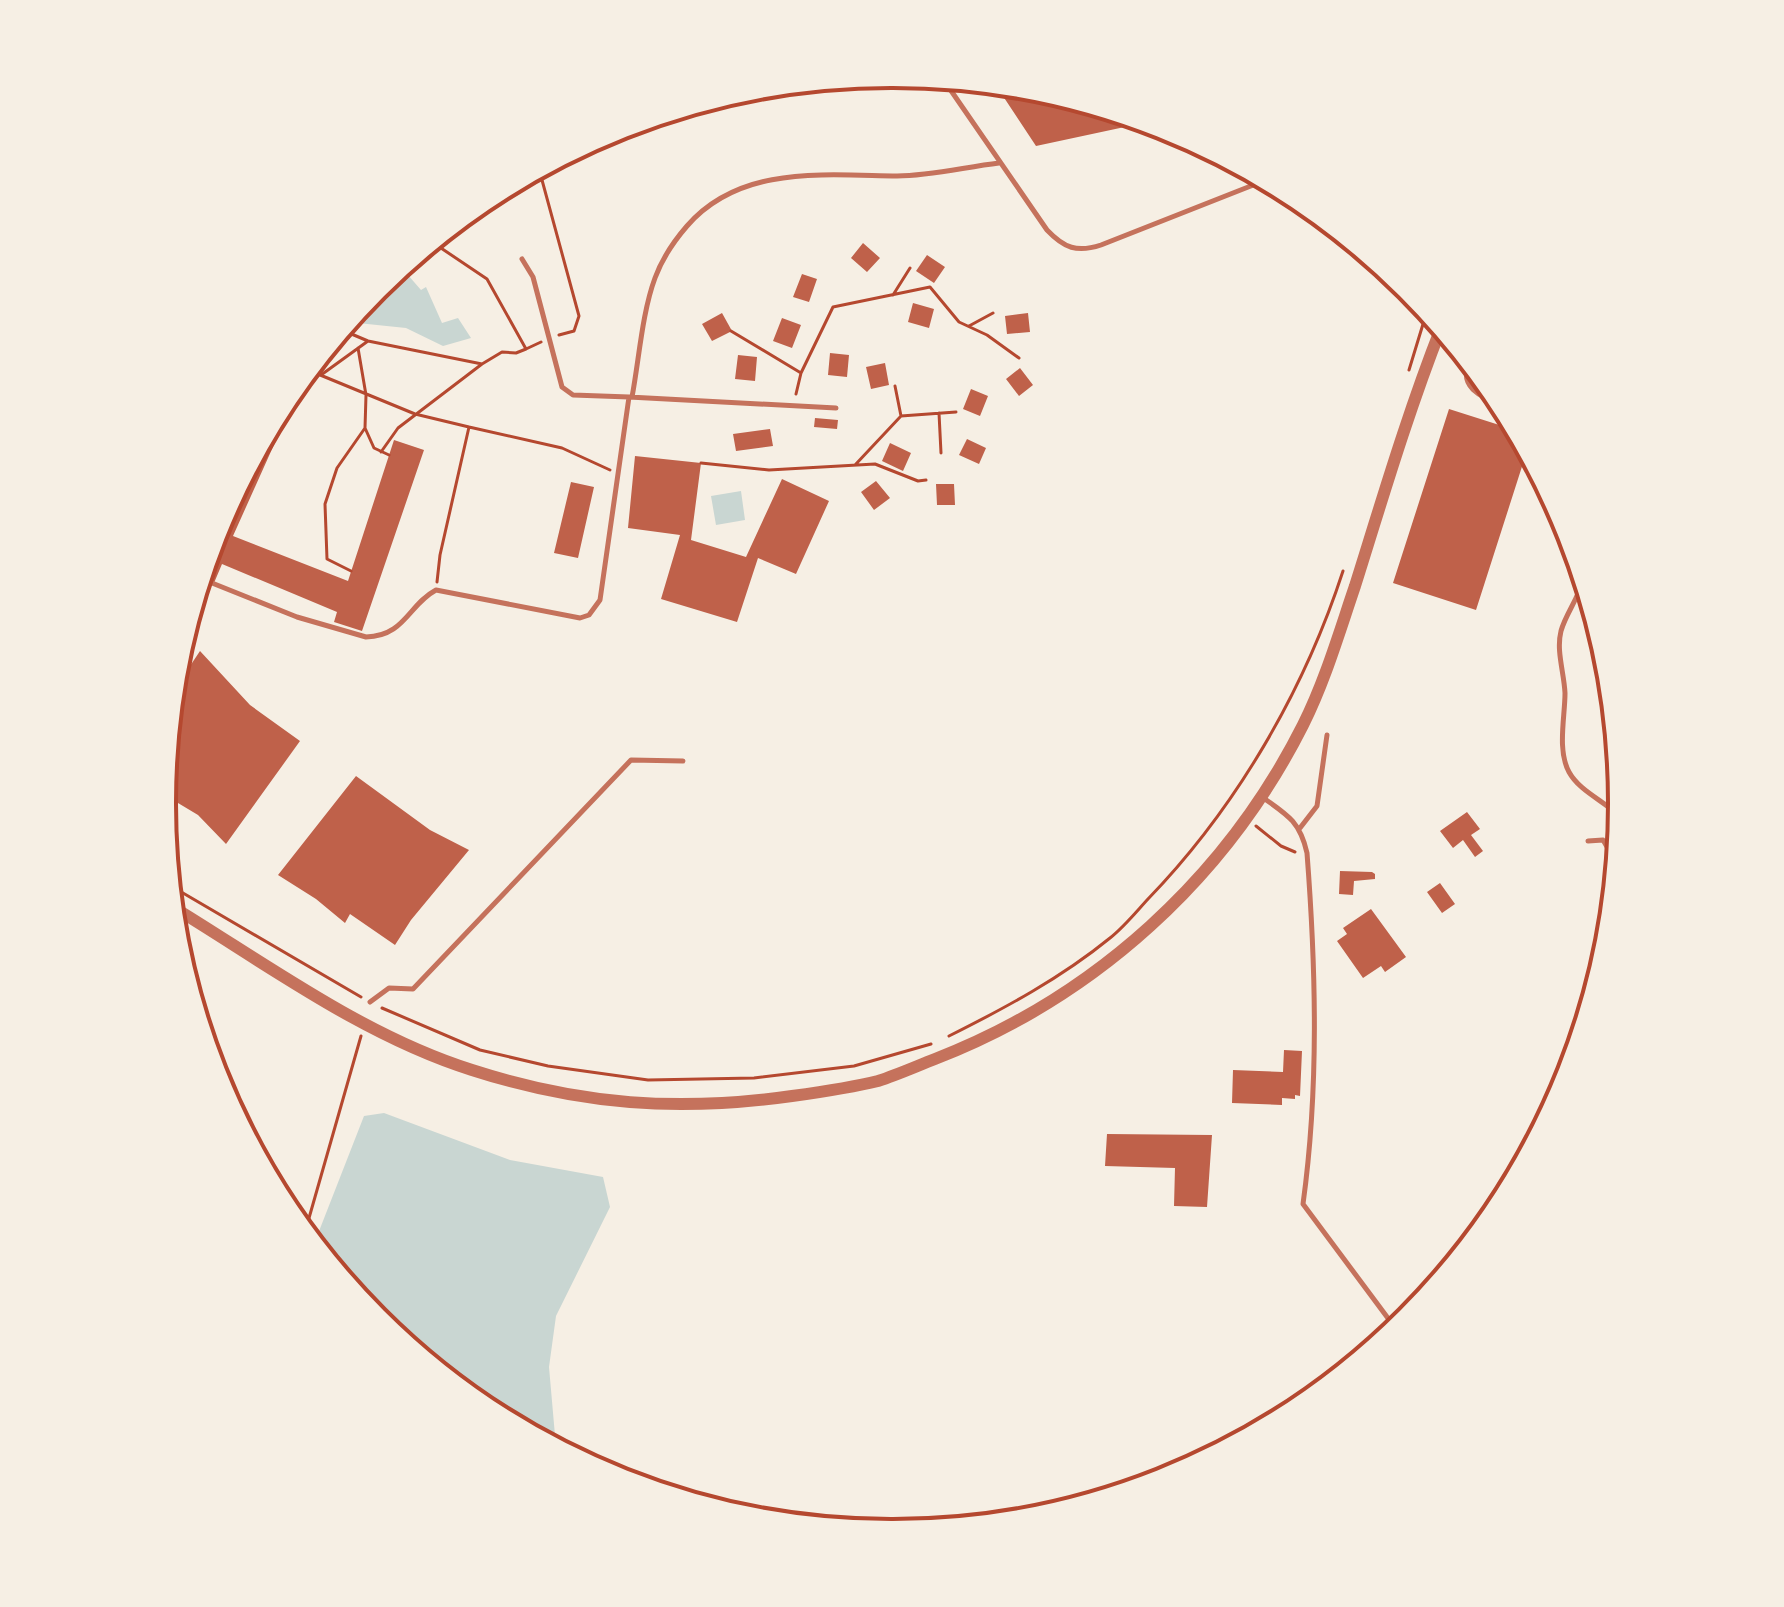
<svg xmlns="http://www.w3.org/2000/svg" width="1784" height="1607" font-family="'Space Grotesk',sans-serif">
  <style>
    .water { fill: #c9d6d2 }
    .building { fill: #bf614a }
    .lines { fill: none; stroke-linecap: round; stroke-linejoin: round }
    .path { stroke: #b5482f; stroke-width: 3 }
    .service { stroke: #c5725c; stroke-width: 5 }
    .tertiary { stroke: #c5725c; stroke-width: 12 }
    .rim { fill: none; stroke: #b5482f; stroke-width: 4 }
  </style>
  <rect width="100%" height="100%" fill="#f6efe4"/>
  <path class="water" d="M401 267 421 290 426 287 442 323 458 318 471 338 443 346 406 328 348 322 376 287Z
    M741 491 745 520 716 525 711 496Z
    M384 1113 510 1160 603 1177 610 1207 556 1316 549 1367 556 1447 486 1410 376 1319 314 1244 364 1116Z"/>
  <path class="building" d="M995 84 1027 87 1029 90 1037 89 1148 122 1036 146Z
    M863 243 880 258 867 272 851 258Z
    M927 255 945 267 934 283 916 271Z
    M802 274 817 279 809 302 793 297Z
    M913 303 934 309 929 328 908 322Z
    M722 313 732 331 712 341 702 324Z
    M1028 313 1030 332 1007 334 1005 316Z
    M782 318 801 325 792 348 773 341Z
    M830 353 849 355 847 377 828 375Z
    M738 355 757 357 755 381 735 379Z
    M885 363 889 385 871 389 866 367Z
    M1020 368 1033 385 1019 396 1006 379Z
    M971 389 988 396 980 416 963 409Z
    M287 397 294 400 233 536 348 581 394 440 424 450 362 631 334 622 337 612 222 564 214 583 202 577 218 524Z
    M1449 409 1515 430 1527 451 1476 610 1393 583Z
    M815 418 838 420 837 429 814 427Z
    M770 429 773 446 736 451 733 434Z
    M967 439 986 448 979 464 959 455Z
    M890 443 911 453 903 471 882 461Z
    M635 456 701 463 691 540 746 557 782 479 829 501 796 574 758 558 737 622 661 599 680 535 628 528Z
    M876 481 890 498 874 510 861 492Z
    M571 482 594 487 578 558 554 553Z
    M936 484H954L955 505H937Z
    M200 651 250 705 300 741 226 844 198 815 163 794 168 785 165 782 174 690Z
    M356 776 430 830 469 850 411 920 395 945 350 914 345 923 316 899 278 875Z
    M1467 812 1480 829 1471 835 1483 851 1475 857 1463 840 1453 848 1440 831Z
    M1340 871 1372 872 1375 874V879L1354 881 1353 895 1339 894Z
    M1440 883 1455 904 1442 913 1427 892Z
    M1371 909 1406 957 1385 972 1381 966 1363 978 1337 941 1347 934 1343 928Z
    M1284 1050 1302 1051 1300 1096 1295 1095V1099L1282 1098V1105L1232 1103 1233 1070 1283 1072Z
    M1107 1134 1212 1135 1207 1207 1174 1206 1175 1168 1105 1166Z"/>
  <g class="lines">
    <path class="path" d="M539 169 579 316 574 331 559 335
      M893 295 910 268
      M969 326 993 313
      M342 330 368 341 482 364 502 352 516 353 526 349 487 279 432 242
      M731 331 801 373
      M358 348 366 395 365 428 374 448 389 455
      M526 349 541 342
      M308 370 415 414 469 427 440 555 437 582
      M1409 370 1427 311
      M321 375 368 341
      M796 394 801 373 833 307 930 287 959 322 987 335 1019 358
      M939 413 941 453
      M901 416 956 412
      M469 427 562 448 610 470
      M381 452 398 428 482 364
      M701 463 769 470 875 464 918 481 926 480
      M855 465 901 416 895 386
      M351 571 327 559 325 504 337 468 365 428
      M1256 826 1281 846 1295 852
      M171 886 361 997
      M382 1008 480 1050 548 1066 648 1080 754 1078 854 1066 931 1044
      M949 1036C1005 1008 1061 978 1110 938 1124 927 1136 912 1148 899 1236 808 1304 691 1343 571
      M305 1232 361 1036"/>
    <path class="service" d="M943 79 1047 230C1064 248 1077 253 1101 245L1266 180
      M522 259 533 277 562 387 573 395 629 397
      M1469 362C1459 386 1479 398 1501 402
      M632 397C639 360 642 313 655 278 662 259 674 241 687 226 740 165 823 175 897 176 931 176 965 167 999 163
      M202 579 297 617 366 637C405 636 408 605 436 590L580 618 589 615 600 600 629 397 836 408
      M1583 579C1579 598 1566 613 1561 631 1556 651 1564 672 1565 693 1565 717 1557 750 1569 772 1580 792 1605 801 1620 817
      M1262 797C1288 815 1300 822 1307 853 1316 970 1319 1088 1303 1204L1396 1329
      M1300 828 1317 806 1327 735
      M1588 841 1603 840 1616 862
      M370 1002 389 988 413 989 631 760 683 761"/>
    <path class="tertiary" d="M173 907C268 965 364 1036 472 1070 581 1105 678 1112 792 1096 821 1092 850 1088 878 1081 897 1075 917 1066 935 1059 1095 997 1226 878 1303 725 1325 681 1339 633 1355 586 1382 500 1408 412 1441 328"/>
  </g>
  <path d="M0 0H1784V1607H0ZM891 88H893A715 715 0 0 1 1608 803V804A715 715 0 0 1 893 1519H891A715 715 0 0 1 176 804V803A715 715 0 0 1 891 88Z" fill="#f6efe4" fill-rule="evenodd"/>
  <path class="rim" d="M891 88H893A715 715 0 0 1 1608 803V804A715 715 0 0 1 893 1519H891A715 715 0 0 1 176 804V803A715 715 0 0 1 891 88Z"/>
</svg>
